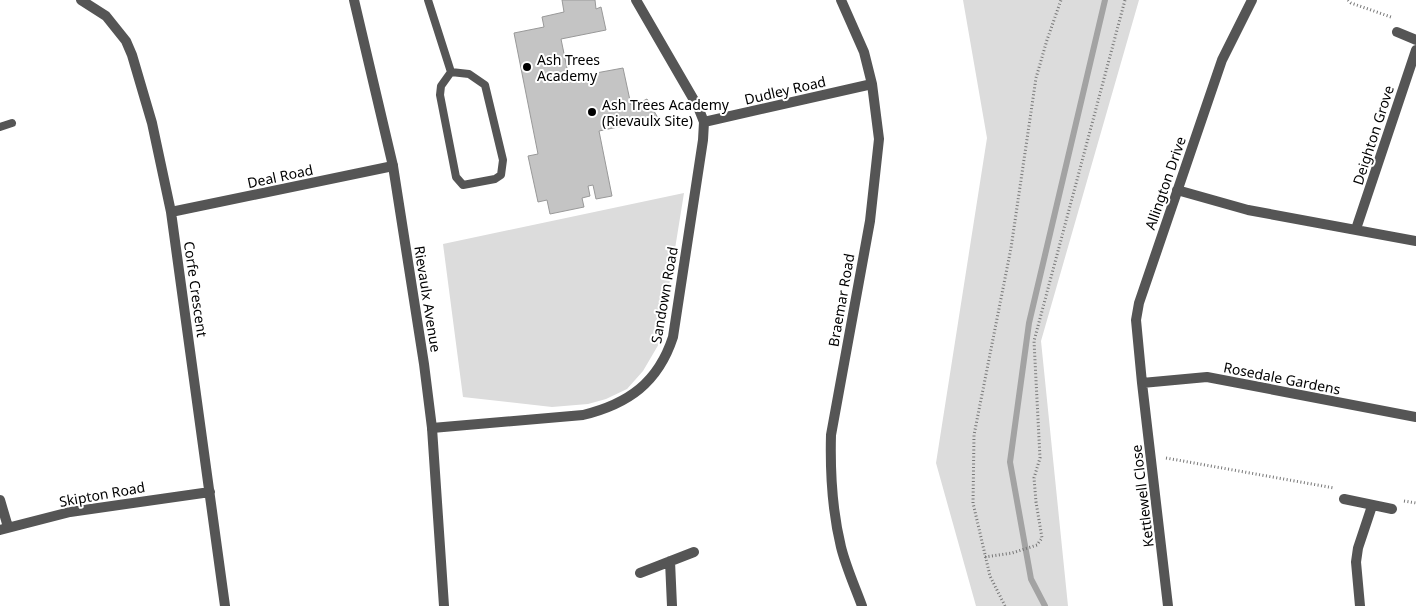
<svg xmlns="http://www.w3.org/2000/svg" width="1416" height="606" font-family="'Noto Sans',sans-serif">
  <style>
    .green { fill: #dcdcdc }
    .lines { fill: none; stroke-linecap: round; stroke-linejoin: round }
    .stream { stroke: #a3a3a3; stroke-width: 6 }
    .building { fill: #c4c4c4; stroke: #999 }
    .path { stroke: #777; stroke-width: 3; stroke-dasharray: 1 2.5; stroke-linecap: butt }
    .service { stroke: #555; stroke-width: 8 }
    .minor { stroke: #555; stroke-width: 10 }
    .tertiary { stroke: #555; stroke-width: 10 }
    .poi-dot { fill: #000; stroke: #fff; stroke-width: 2 }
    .labels { text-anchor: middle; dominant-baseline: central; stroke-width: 4; stroke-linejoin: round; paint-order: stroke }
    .poi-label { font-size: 14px; fill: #000; stroke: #fff; text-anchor: start }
    .street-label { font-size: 14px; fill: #000; stroke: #fff }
  </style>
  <rect width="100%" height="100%" fill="#fff"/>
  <path class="green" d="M963 0H1139L1041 341 1068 606H976L936 463 987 138Z
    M684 193 660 342 643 371 627 389 606 399 588 404 552 407 463 397 443 244Z"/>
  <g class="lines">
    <path class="stream" d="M1045 606 1031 579 1010 462 1029 323 1105 0"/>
  </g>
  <path class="building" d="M562 0H595L596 9 601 7 606 30 561 39 569 78 623 68 631 105 637 104 647 99 658 118 648 124 646 121 599 131 612 196 596 199 593 185 588 186 590 196 582 198 584 207 550 214 547 200 538 202 528 156 538 154 514 33 544 27 542 17 564 12Z"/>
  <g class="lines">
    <path class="path" d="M1348 0 1351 3 1391 17
      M1166 458 1334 488
      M1404 501 1416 503
      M985 557 1012 553 1037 545 1042 538 1036 502 1034 478 1040 458 1034 341 1125 0
      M1005 606 990 576 973 503 974 435 1011 248 1036 78 1047 40 1061 0"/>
    <path class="service" d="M428 0 451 72
      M451 72 469 74 485 85 503 160 501 175 495 179 463 185 456 177 440 95 441 86Z
      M0 127 12 123"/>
    <path class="minor" d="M81 0 106 16 126 41 132 55 152 123 171 212 225 606
      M841 0 864 52 872 84 879 139 870 221 831 435C830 473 832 510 841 547 846 567 855 587 862 606
      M1397 32 1416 40
      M704 122 872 84
      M1177 190 1248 210 1416 241
      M171 212 393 166
      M1356 229 1416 50
      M1142 383 1207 377 1416 417
      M432 428 583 415C628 404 658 383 673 337L703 140 704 122 698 107 636 0
      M1344 499 1392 509
      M0 500 8 527
      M0 530 70 512 210 492
      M670 561 672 606
      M640 573 694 552
      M1168 606 1142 383 1136 320 1139 303 1222 60 1252 0
      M1360 606 1356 562 1358 548 1372 506"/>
    <path class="tertiary" d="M354 0 393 166 424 364 432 428 444 606"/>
  </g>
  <g class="poi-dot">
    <circle cx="527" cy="67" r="5"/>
    <circle cx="592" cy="112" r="5"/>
  </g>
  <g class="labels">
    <g class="poi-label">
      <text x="537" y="59">Ash Trees<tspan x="537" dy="16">Academy</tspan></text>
      <text x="602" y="104">Ash Trees Academy<tspan x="602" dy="16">(Rievaulx Site)</tspan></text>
    </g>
    <g class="street-label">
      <text transform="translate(785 90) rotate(-13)">Dudley Road</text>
      <text transform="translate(1373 135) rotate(-72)">Deighton Grove</text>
      <text transform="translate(280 176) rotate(-12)">Deal Road</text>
      <text transform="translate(1165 183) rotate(-71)">Allington Drive</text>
      <text transform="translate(196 289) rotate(82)">Corfe Crescent</text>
      <text transform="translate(664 295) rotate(-80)">Sandown Road</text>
      <text transform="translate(428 299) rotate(81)">Rievaulx Avenue</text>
      <text transform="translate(841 300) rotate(-80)">Braemar Road</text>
      <text transform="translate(1282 378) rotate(11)">Rosedale Gardens</text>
      <text transform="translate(102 494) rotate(-10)">Skipton Road</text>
      <text transform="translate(1142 496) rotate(-97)">Kettlewell Close</text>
    </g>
  </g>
</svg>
